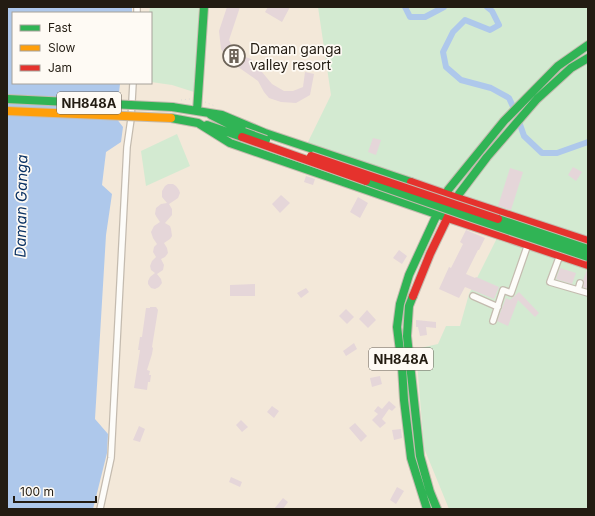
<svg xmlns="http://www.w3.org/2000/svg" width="595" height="516" font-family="Inter,sans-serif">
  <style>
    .green { fill: #d3ead1 }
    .water { fill: #aec8eb }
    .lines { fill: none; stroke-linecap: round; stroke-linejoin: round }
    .canal { stroke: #aec8eb; stroke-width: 6 }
    .building { fill: #e5d6d9 }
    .street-casing { stroke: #c4bbaf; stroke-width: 8 }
    .fast-casing { stroke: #c4bbaf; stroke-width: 10 }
    .jam-casing { stroke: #c4bbaf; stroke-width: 10 }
    .path { stroke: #dfdcd7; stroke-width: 1; stroke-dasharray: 1 3; stroke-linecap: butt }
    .street { stroke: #fdfcf9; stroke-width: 5.5 }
    .fast { stroke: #30b455; stroke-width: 8 }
    .jam { stroke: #e5322d; stroke-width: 8 }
    .fast-bridge-casing { stroke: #c4bbaf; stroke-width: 10; stroke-linecap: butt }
    .slow-bridge-casing { stroke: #c4bbaf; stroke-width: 10; stroke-linecap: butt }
    .jam-bridge-casing { stroke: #c4bbaf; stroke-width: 10; stroke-linecap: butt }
    .fast-bridge { stroke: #30b455; stroke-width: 8 }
    .slow-bridge { stroke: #ff9f0a; stroke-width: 8 }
    .jam-bridge { stroke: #e5322d; stroke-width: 8 }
    .labels { text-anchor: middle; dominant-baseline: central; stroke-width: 3.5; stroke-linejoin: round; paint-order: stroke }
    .shield { fill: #fefaf4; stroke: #655f56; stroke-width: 1 }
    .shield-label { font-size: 13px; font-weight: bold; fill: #231c12 }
    .poi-label { font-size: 14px; fill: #231c12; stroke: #fefaf4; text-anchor: start }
    .water-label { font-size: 15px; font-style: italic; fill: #093163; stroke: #fefaf4 }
  </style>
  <rect width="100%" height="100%" fill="#f3e8d9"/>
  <path class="green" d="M150 7H199L194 92 172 85 151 82V13H149Z
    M318 7H588V237L307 144 331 95Z
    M177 134 190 166 146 186 141 151Z
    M498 236 588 268V509H449L424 448 416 349 438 344 446 326H460L469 294Z"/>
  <path class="water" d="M7 7H132V13H13V83H121L120 84 116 118 123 127 121 142 106 152 102 185 112 194 106 235 95 419 108 434 107 453 93 509H7Z"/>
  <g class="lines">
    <path class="canal" d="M405 7 410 17H425L444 7
      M487 7 492 11 499 25 490 30 465 20 453 32 443 52 446 67 461 80 491 88 509 98 516 113 524 136 542 153H557L588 142"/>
  </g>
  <path class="building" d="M227 7H240L229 40 235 53 251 59 272 84 284 91H293L303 87 305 72 314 74 310 95 296 103 281 102 269 98 264 92 258 81 228 60 221 49 219 31Z
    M268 7H290L282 22 265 12Z
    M373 138 381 140 376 155 368 152Z
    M573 167 582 172 576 181 568 175Z
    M510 168 523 172 511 210 498 206Z
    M306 176 315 179 313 185 304 182Z
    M168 184H173L176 186 179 190 180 193 178 198 169 204 172 209V215L165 223 170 226 171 229 172 236 170 239 164 243 167 248 168 253 165 257 161 259 164 265 163 270 157 274 161 279 162 283 159 287 155 289 151 288 148 284V281L150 277 155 273 151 270 150 266 152 261 156 257 153 252 154 247 157 244 153 238 151 232 154 226 160 222 156 216 155 214 156 208 161 204 167 203 162 197V191L165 186Z
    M281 195 290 203 280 213 272 204Z
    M358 197 368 203 360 218 350 212Z
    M466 230 485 238 479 250H478L466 274 475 278 476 277 499 287 494 299 465 287 459 298 439 289 449 267 451 268 463 244 460 242Z
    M399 250 407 256 402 264 393 258Z
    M560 268 576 273 572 284 556 279Z
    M587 270H588V289L583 287 584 282 583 280Z
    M255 284V296H230V285Z
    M306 288 309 292 301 298 297 293Z
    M519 292 539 313 535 317 518 300 508 326 497 321 506 298 510 300Z
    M150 307H156L158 310 152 347 153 348 152 354 147 370 150 371 149 375H151L150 382H148L147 390 134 388 140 350H138L140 337H142L146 308H150Z
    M346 309 354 317 347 324 339 316Z
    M367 310 376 320 368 328 359 319Z
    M416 320 436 322V328L426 327 427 335 420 336 418 327H416Z
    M354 343 357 349 346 356 343 351Z
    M380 376 382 384 372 387 370 378Z
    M389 401 396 407 392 411 389 409 382 419 386 423 380 428 372 420 378 414 374 411 378 406 382 409Z
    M272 406 279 411 274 418 267 412Z
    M241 420 248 427 242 432 236 425Z
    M355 423 367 436 361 442 349 428Z
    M139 426 145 429 140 442 133 440Z
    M401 429 402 438 394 440 392 430Z
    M231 477 242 482 240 487 229 482Z
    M397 487 404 491 396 504 390 500Z
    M283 498 288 502 283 509H274Z"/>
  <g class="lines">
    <g class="street-casing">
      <path id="street" d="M137 13V7
        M560 255 550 282 588 293
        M578 290 580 283
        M473 296 498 307
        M493 321 503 290 511 293 528 244
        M100 509 111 458 127 147 131 119 133 83"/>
    </g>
    <g class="fast-casing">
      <path id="fast" d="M172 107 222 115 265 133 411 182
        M197 111 204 7
        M211 115 244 132
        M171 118 198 123 230 143 442 216
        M207 125 242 137
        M447 194 448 190 504 121 558 66 588 45
        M457 198 459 194 487 157 537 99 571 68 588 58
        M413 296 409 306 407 336 420 456 430 492 437 509
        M427 509 411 458 404 400 402 367 397 327 400 304 409 275 444 199"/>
    </g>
    <g class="jam-casing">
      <path id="jam" d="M411 182 457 198 430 254 413 296
        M457 198 588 241
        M448 218 588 265"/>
    </g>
    <path class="path" d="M181 100 190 99
      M205 102 215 106"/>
    <use href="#street" class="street"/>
    <use href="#fast" class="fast"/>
    <use href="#jam" class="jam"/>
    <g class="fast-bridge-casing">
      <path id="fast-bridge" d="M7 99 172 107
        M244 132 266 140
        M366 181 472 218 588 257
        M498 219 588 249"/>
    </g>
    <g class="slow-bridge-casing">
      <path id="slow-bridge" d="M7 111 171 118"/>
    </g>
    <g class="jam-bridge-casing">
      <path id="jam-bridge" d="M242 137 366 181
        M311 156 498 219"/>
    </g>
    <use href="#fast-bridge" class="fast-bridge"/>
    <use href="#slow-bridge" class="slow-bridge"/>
    <use href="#jam-bridge" class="jam-bridge"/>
  </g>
  <defs>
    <g id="building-ring" transform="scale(1.15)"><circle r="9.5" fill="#fefaf4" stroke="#6c6358" stroke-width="1.5"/><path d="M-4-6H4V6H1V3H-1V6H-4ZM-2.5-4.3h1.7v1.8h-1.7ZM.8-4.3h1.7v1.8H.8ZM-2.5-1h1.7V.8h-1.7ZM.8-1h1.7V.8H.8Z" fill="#6c6358"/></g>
  </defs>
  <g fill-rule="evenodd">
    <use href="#building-ring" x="234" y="56"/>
  </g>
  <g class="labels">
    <g class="shield">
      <rect x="57" y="92" width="64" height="22" rx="3"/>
      <rect x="369" y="348" width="64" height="22" rx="3"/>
    </g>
    <g class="shield-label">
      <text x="89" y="103">NH848A</text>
      <text x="401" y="359">NH848A</text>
    </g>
    <g class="poi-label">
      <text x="250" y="48">Daman ganga<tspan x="250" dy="16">valley resort</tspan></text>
    </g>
    <g class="water-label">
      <text transform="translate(21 206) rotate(-89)">Daman Ganga</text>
    </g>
  </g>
  <rect width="595" height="516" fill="none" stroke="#231c12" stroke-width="16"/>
  <rect x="12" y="12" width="140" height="72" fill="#fefaf4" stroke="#a6a19a"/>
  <rect x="20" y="25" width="20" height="6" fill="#30b455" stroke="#a6a19a"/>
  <text x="48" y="32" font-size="12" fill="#231c12">Fast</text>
  <rect x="20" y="45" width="20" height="6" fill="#ff9f0a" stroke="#a6a19a"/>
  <text x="48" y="52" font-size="12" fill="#231c12">Slow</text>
  <rect x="20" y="65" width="20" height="6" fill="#e5322d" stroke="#a6a19a"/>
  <text x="48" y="72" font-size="12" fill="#231c12">Jam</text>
  <path d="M14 496v6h82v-6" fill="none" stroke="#231c12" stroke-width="2"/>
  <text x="20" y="496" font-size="12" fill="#231c12" stroke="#fefaf4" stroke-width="3" paint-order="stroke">100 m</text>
</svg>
